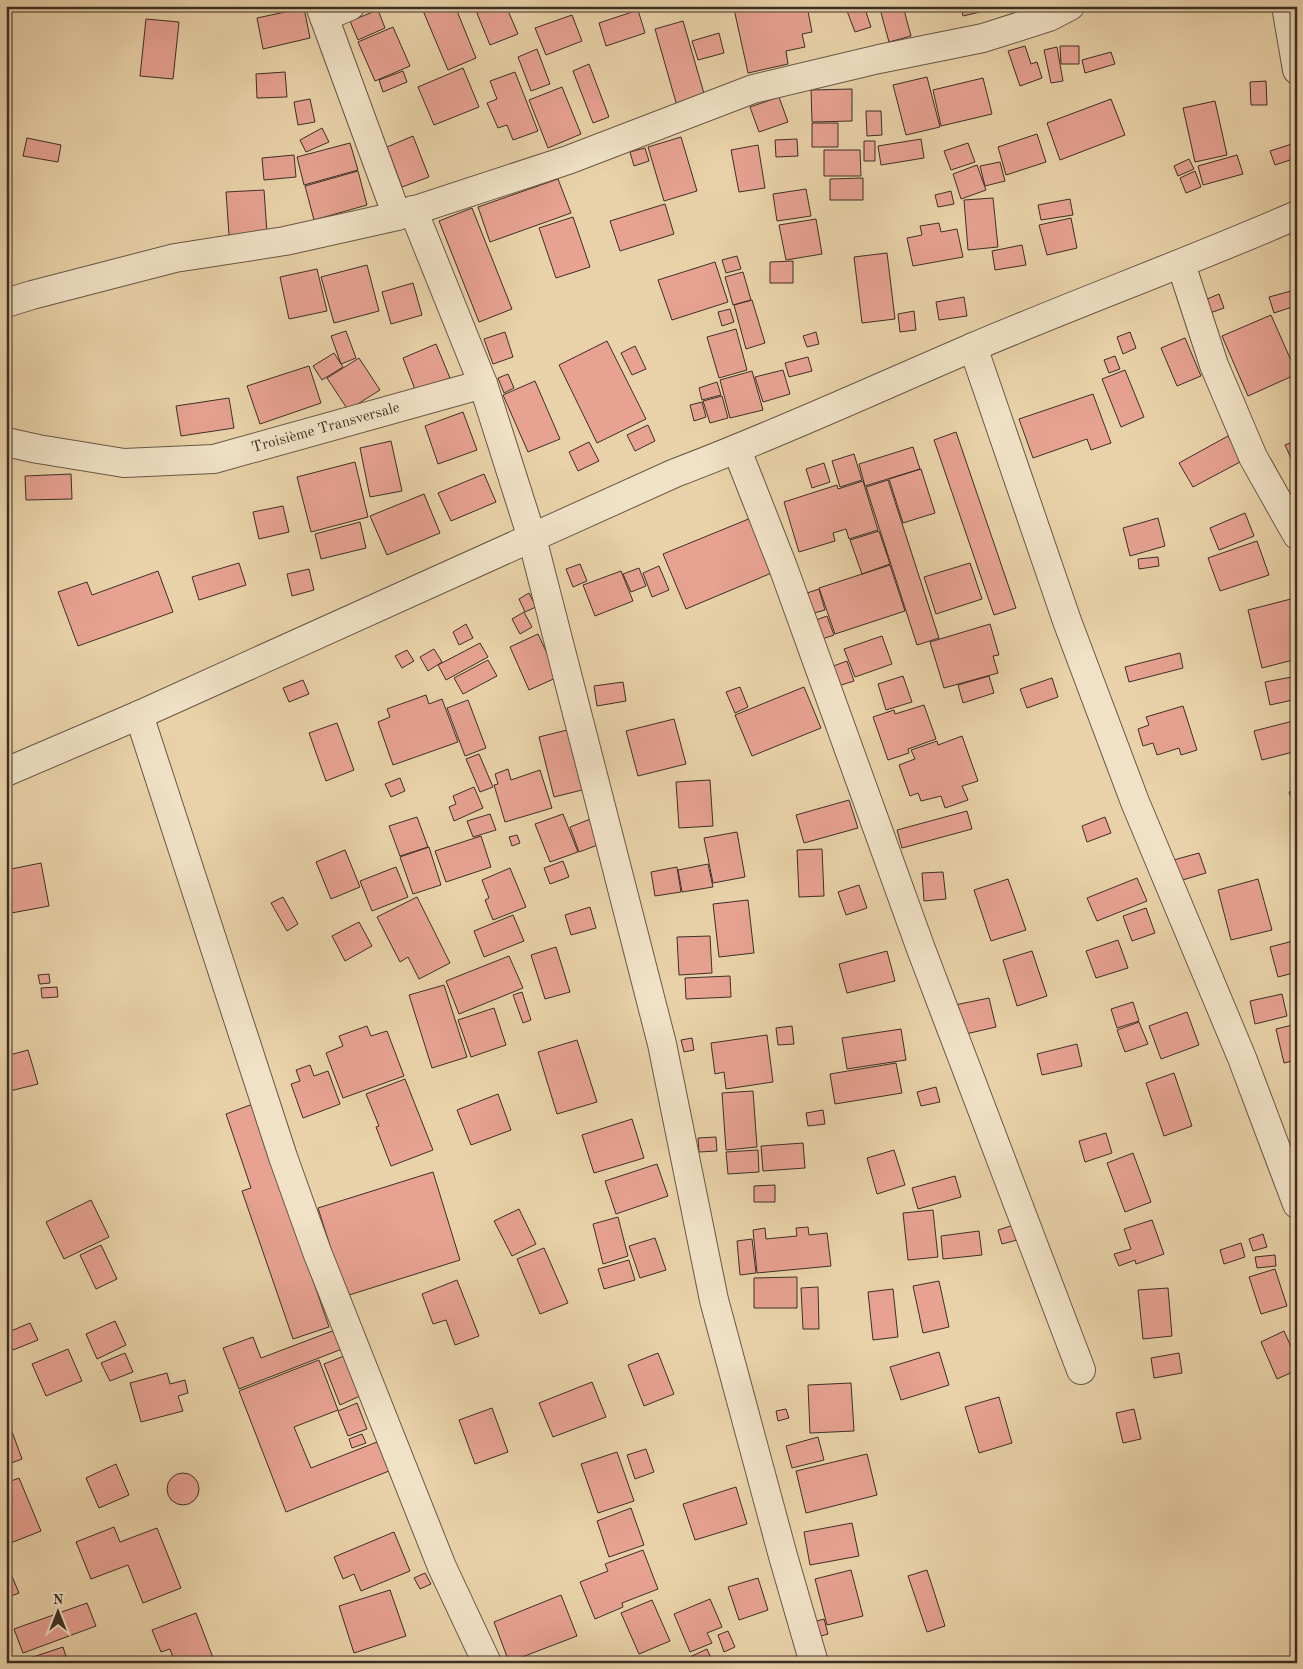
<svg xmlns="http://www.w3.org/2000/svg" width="1303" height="1669" font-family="'Old Standard TT',serif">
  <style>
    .building { fill: #e7a292; stroke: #3d2f25 }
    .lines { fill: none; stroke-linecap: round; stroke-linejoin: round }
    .minor-casing { stroke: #685846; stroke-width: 30 }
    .minor { stroke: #f1e2c7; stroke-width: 28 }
    .labels { text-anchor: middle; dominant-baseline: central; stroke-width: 4.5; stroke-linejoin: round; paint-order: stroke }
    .street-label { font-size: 15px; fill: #3d2f25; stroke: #f1e2c7 }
  </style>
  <rect width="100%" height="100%" fill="#e9d2a9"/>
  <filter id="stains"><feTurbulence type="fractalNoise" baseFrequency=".004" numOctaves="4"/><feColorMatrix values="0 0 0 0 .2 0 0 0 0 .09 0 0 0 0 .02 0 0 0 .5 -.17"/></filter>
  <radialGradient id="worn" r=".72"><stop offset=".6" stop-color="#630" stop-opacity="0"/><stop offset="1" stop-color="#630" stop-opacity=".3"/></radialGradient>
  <path class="building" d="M421 6H455L476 58 448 70Z
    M474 6H506L518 34 490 45Z
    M735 6H807L812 32 802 34 805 47 786 51 788 64 748 73 734 9 736 8Z
    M864 6 871 27 855 32 847 11Z
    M889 6H903L911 36 889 42 880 9Z
    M961 6H983L984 11 963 16Z
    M304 8 310 38 263 49 257 18Z
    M378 10 385 28 358 40 350 21Z
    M638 10 645 33 606 46 599 23Z
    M572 15 582 41 546 55 535 28Z
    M146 19 179 22 173 79 140 76Z
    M683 21 705 97 677 106 655 29Z
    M393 27 410 66 375 81 358 42Z
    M719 33 724 53 698 60 692 41Z
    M1025 46 1031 64 1037 62 1042 78 1020 86 1008 51Z
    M1060 46H1079V64H1061Z
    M1057 47 1063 81 1051 83 1044 50Z
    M537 49 550 84 531 91 518 57Z
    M1111 52 1115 64 1085 73 1082 60Z
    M589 64 609 117 593 123 573 71Z
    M463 68 479 107 434 125 418 87Z
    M403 71 407 82 383 92 379 80Z
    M285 72 287 97 257 98 256 74Z
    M515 72 538 131 513 140 507 125 498 128 487 103 497 99 490 81Z
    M927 77 940 127 906 135 893 85Z
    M983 78 992 114 941 126 933 90Z
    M1266 81 1267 105H1251L1250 82Z
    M562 87 581 134 548 148 529 100Z
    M852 89V121L812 122 811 90Z
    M779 97 788 122 759 132 750 107Z
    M310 99 315 122 298 125 294 102Z
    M1111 99 1125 135 1060 160 1047 123Z
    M1215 101 1227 155 1195 162 1183 108Z
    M866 111H881L882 135 867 136Z
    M812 123H838V147H812Z
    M322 128 329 142 306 152 300 140Z
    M1037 134 1046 162 1006 175 998 147Z
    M413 136 429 177 402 187 387 147Z
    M681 137 697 191 664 201 648 147Z
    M27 138 61 145 58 162 23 156Z
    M797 139 798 156 776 157 775 140Z
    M921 139 924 158 881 165 878 146Z
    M864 141H875V161H864Z
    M350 143 358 170 304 185 297 157Z
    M968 143 975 162 951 170 944 151Z
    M1292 144 1296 158 1275 165 1270 151Z
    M758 145 765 188 739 192 731 150Z
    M645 148 649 161 634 166 630 152Z
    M824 150H860L861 176H824Z
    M294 155 296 177 264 180 262 158Z
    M1237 155 1243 174 1203 185 1198 166Z
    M1189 159 1194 169 1178 176 1174 166Z
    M1000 162 1005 181 985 186 980 166Z
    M977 165 986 190 961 199 953 174Z
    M358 171 367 205 314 220 305 186Z
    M1195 171 1201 187 1186 193 1180 178Z
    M863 178V200H830V179Z
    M558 179 571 213 490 242 478 207Z
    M806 189 811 216 777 221 773 194Z
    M264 190 267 233 229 235 226 192Z
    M951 191 954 204 938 207 935 195Z
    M993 198 998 247 968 250 964 200Z
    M1070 199 1073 215 1041 220 1038 205Z
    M665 204 674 234 620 251 610 221Z
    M472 208 512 309 479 322 439 221Z
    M573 217 590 267 556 278 539 228Z
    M1071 218 1077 248 1047 255 1039 225Z
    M816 219 822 254 786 260 779 225Z
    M939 223 941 232 957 229 963 257 913 266 907 238 922 235 920 226Z
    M1022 245 1026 265 995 270 992 251Z
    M887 253 895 319 862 323 854 257Z
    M737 256 741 269 726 273 722 260Z
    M793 261V283H770V262Z
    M715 262 728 302 672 320 658 280Z
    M367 265 379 311 334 323 321 277Z
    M317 269 327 311 289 319 280 277Z
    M743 272 751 300 733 305 725 277Z
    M413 283 422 315 391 324 382 292Z
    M1291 291 1295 306 1274 313 1269 297Z
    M1219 294 1224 308 1210 313 1205 300Z
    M964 297 967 316 939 320 936 302Z
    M752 300 765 343 746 349 734 305Z
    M730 309 734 322 722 326 718 312Z
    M914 311 916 330 900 332 898 314Z
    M1271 315 1297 374 1248 396 1222 336Z
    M736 329 747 370 719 378 707 337Z
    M346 331 356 358 341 364 331 336Z
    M505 332 513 357 493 364 484 339Z
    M816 332 819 344 807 347 803 336Z
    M1130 332 1136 348 1123 354 1117 337Z
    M1185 338 1201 376 1177 386 1161 348Z
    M607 341 646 419 597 443 559 365Z
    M436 344 450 378 416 392 403 358Z
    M635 346 646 369 632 375 621 353Z
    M334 353 343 367 322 380 313 366Z
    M1115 356 1120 369 1109 373 1104 360Z
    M808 357 812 371 789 377 785 363Z
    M359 358 380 390 348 410 327 378Z
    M309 366 321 403 260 424 247 386Z
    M783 370 790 394 763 402 755 377Z
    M1125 370 1144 417 1121 427 1102 379Z
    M752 371 763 410 730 418 720 380Z
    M508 374 514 388 504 393 498 378Z
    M535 381 560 439 528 452 503 395Z
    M717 382 721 395 702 400 699 388Z
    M1093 394 1111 443 1091 450 1087 439 1033 458 1019 419Z
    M722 396 728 418 710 423 703 401Z
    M229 398 234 428 181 436 176 406Z
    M702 402 706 417 694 421 690 405Z
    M463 412 477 450 438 464 425 426Z
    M648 425 655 441 635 451 627 435Z
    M956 432 1016 608 994 615 934 440Z
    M1228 436 1242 461 1193 487 1179 463Z
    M1297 440V455L1291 458 1285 445Z
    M391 441 402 491 370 497 360 448Z
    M589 442 599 461 578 471 569 452Z
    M913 447 920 469 865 486 859 464Z
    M854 454 862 480 840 487 832 461Z
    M355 462 368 517 311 532 297 477Z
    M824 463 830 482 812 488 806 469Z
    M921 469 935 513 903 523 889 479Z
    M71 474 72 499 26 500 25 476Z
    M484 474 496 502 451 521 438 493Z
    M888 480 939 638 917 645 866 487Z
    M863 481 878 530 849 539 846 529 833 533 835 541 799 552 784 502 837 485 838 489Z
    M424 494 440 533 387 555 370 516Z
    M283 506 289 532 259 539 253 512Z
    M1245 513 1254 536 1219 550 1210 528Z
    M751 518 774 572 686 609 663 554Z
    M1158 518 1165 546 1130 556 1123 528Z
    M360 522 366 548 321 559 315 534Z
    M879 531 890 564 862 574 850 540Z
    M1257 541 1269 575 1220 591 1208 558Z
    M1158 557 1159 566 1139 569 1138 559Z
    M239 563 246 585 199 600 192 577Z
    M970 563 982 599 936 614 924 577Z
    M580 564 587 581 573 587 566 569Z
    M890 565 905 611 835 634 819 588Z
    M659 566 669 590 652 597 643 573Z
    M639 568 646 586 631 592 623 574Z
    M309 569 314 590 292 596 287 574Z
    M158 571 173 612 78 646 58 592 87 582 92 595Z
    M621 571 633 601 595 616 583 585Z
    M819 589 825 610 814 613 807 593Z
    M529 593 536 607 525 612 519 599Z
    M1291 599 1297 623V659L1262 668 1248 610Z
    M524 612 532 627 520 634 512 619Z
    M827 616 834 635 822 639 816 620Z
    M466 624 473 638 459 645 453 632Z
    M990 624 999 655 993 656 998 673 944 688 930 642Z
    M538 634 558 677 529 690 510 647Z
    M882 636 892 664 855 677 844 649Z
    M480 643 488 657 446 680 438 665Z
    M434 649 442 662 428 671 420 657Z
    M407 650 414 661 402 668 395 656Z
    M1180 653 1183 668 1129 682 1125 667Z
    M488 660 497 676 463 694 454 678Z
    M847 661 854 681 835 687 828 668Z
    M903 676 912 702 886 710 878 684Z
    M989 676 994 693 963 703 958 685Z
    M1297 676V699L1270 705 1265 682Z
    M1052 678 1058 697 1027 708 1020 689Z
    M303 680 309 694 289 702 283 688Z
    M623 682 626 701 597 706 594 686Z
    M740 687 748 707 735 713 726 692Z
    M804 687 821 728 752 756 735 715Z
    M426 695 429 704 442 699 458 742 393 765 378 722 390 717 387 709Z
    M468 700 486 748 465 756 447 708Z
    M924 705 936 739 908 749 909 753 888 760 873 717 894 710 895 714Z
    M1183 706 1197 750 1181 755 1179 748 1157 755 1153 743 1143 746 1138 729 1149 725 1146 717Z
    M674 719 686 764 638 776 626 731Z
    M1293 721 1297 735V751L1262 760 1254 731Z
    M337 723 354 770 326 781 309 733Z
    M567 730 582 790 554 797 539 737Z
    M962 736 978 781 962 786 968 800 945 808 941 796 921 801 918 793 910 796 899 765 915 759 911 750 937 741 938 745Z
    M479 754 493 787 480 792 466 759Z
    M508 769 511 780 540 770 552 808 505 822 494 785 498 784 495 774Z
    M400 778 405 791 391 797 385 784Z
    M710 780 713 826 679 828 676 782Z
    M474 787 483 808 454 821 449 807 456 804 453 796Z
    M1297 789V813L1289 792Z
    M849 800 858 828 804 843 796 815Z
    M967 811 972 829 902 848 897 830Z
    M490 814 496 830 473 837 467 821Z
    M563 814 578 852 550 862 535 824Z
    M417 817 428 847 400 856 389 826Z
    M1105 817 1111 833 1087 842 1082 826Z
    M593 818 603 843 579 852 570 827Z
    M737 832 745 877 713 883 704 838Z
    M517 835 520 843 512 846 509 837Z
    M481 836 491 867 446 882 435 851Z
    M429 847 441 885 413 894 400 857Z
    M822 849 824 896 799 897 797 850Z
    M345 850 360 887 331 899 316 862Z
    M1199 853 1206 873 1176 882 1170 861Z
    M563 861 569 877 550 884 544 868Z
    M41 863 49 906 6 914V870Z
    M708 864 713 887 682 892 678 870Z
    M396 867 408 897 372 911 360 881Z
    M677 867 681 892 655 896 651 872Z
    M510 868 526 907 493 920 485 900 489 898 482 880Z
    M943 872 946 899 924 901 922 873Z
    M1137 878 1147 901 1097 921 1087 898Z
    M1008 879 1026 930 991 941 974 890Z
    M1258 879 1272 930 1231 940 1218 890Z
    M859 885 867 908 846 915 838 892Z
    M283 897 298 924 287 931 271 903Z
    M417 897 450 963 419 979 408 957 400 962 377 917Z
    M748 900 754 953 719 957 713 904Z
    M590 907 596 928 571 935 565 915Z
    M1146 908 1155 933 1132 941 1123 916Z
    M513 915 524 941 484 957 474 931Z
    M359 922 372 946 345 961 332 936Z
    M710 936 712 973 679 975 677 937Z
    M1118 940 1128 968 1096 978 1086 951Z
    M1297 940V972L1278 977 1270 947Z
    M556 947 570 992 545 999 531 955Z
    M887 951 895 981 847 993 839 964Z
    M1032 951 1047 996 1017 1006 1003 960Z
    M509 956 523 988 459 1014 446 981Z
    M49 974 50 983 40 984 38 975Z
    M730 976 731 997 686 999 685 978Z
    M444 985 467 1057 432 1068 409 995Z
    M57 987 58 997 42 998 41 988Z
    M522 992 531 1020 523 1023 513 995Z
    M1282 994 1287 1016 1255 1024 1250 1001Z
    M989 998 996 1027 957 1036 950 1006Z
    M1133 1002 1139 1021 1117 1028 1111 1009Z
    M494 1008 506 1045 471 1057 458 1020Z
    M1187 1012 1199 1045 1161 1059 1149 1026Z
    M1139 1022 1148 1044 1125 1052 1117 1030Z
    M1297 1024V1060L1284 1063 1276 1029Z
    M367 1026 371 1036 387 1031 404 1076 343 1098 326 1053 343 1046 339 1036Z
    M792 1026 794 1044 778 1045 776 1028Z
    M901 1029 906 1060 847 1069 842 1038Z
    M767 1035 773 1082 726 1089 724 1072 715 1074 711 1043Z
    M692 1038 694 1050 684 1052 681 1040Z
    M577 1040 597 1102 557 1114 538 1052Z
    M1077 1044 1082 1066 1042 1075 1037 1054Z
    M28 1050 38 1084 6 1092V1056Z
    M896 1063 902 1093 835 1104 830 1074Z
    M310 1065 314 1076 328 1071 340 1104 303 1118 291 1084 300 1081 296 1070Z
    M1174 1073 1192 1126 1164 1136 1146 1083Z
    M405 1079 433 1150 391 1166 376 1127 379 1126 366 1094Z
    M936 1087 940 1102 921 1106 917 1092Z
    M753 1091 757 1147 726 1150 722 1093Z
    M498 1094 511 1130 471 1145 457 1110Z
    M253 1104 329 1327 293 1339 242 1191 251 1188 226 1114Z
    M823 1110 825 1124 808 1126 806 1113Z
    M632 1119 644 1158 594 1173 582 1135Z
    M1106 1133 1112 1153 1085 1162 1079 1141Z
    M716 1137 717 1151 699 1152 698 1138Z
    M803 1143 805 1168 763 1171 761 1146Z
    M758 1150 759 1172 728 1174 726 1152Z
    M894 1150 905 1185 877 1194 867 1158Z
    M1133 1153 1151 1202 1125 1212 1107 1163Z
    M657 1164 668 1196 616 1214 605 1181Z
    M433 1172 460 1260 346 1296 318 1208Z
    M955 1176 961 1197 918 1209 912 1188Z
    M775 1185V1202H754V1186Z
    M91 1200 109 1237 64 1259 46 1222Z
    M519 1209 536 1244 512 1256 494 1221Z
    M933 1210 938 1257 908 1260 903 1213Z
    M618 1217 628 1256 603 1264 593 1224Z
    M1152 1220 1164 1254 1136 1264 1135 1260 1119 1266 1114 1254 1131 1249 1124 1229Z
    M1014 1225 1017 1240 1002 1244 998 1230Z
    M808 1227 809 1235 827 1233 831 1266 757 1273 753 1230 765 1228 766 1239 797 1236 796 1228Z
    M979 1231 982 1255 943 1259 941 1236Z
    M1263 1234 1267 1247 1253 1251 1249 1239Z
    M655 1238 666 1270 640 1278 629 1246Z
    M752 1239 756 1273 740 1275 737 1241Z
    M1241 1243 1245 1257 1224 1264 1220 1250Z
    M101 1245 117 1279 96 1289 80 1255Z
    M544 1248 568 1303 540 1314 517 1259Z
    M1275 1255 1276 1266 1257 1268 1255 1257Z
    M629 1260 635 1280 604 1289 598 1269Z
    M1275 1269 1287 1306 1261 1314 1249 1277Z
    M797 1277V1308H754V1278Z
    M457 1280 479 1336 455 1345 446 1320 433 1324 422 1294Z
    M939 1281 949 1327 923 1333 913 1286Z
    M818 1287 819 1329H803L801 1288Z
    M1168 1288 1172 1336 1143 1339 1138 1290Z
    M893 1289 898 1337 873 1340 868 1292Z
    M115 1321 126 1345 97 1359 86 1334Z
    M30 1323 38 1340 13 1350 6 1333Z
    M335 1330 342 1349 239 1389 223 1348 253 1337 261 1358Z
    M1284 1331 1297 1360V1370L1277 1379 1261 1342Z
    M68 1349 82 1381 46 1396 32 1364Z
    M939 1352 949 1385 901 1400 890 1367Z
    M125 1353 133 1372 110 1381 101 1363Z
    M658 1353 674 1394 644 1406 628 1365Z
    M1179 1353 1182 1373 1154 1378 1151 1358Z
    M344 1356 360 1396 340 1405 324 1364Z
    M319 1360 338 1410 294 1427 311 1468 377 1442 389 1471 286 1512 239 1391Z
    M167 1373 170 1384 185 1380 188 1393 178 1396 183 1411 141 1422 130 1383Z
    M592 1382 606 1417 553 1437 539 1403Z
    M851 1383 854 1431 810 1433 808 1385Z
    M999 1397 1012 1443 979 1453 965 1407Z
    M357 1403 367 1429 348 1436 338 1411Z
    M492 1408 508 1452 475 1464 459 1420Z
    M786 1409 789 1418 778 1421 776 1411Z
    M1134 1409 1141 1439 1123 1443 1116 1413Z
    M6 1415 22 1459 6 1465Z
    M362 1434 366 1443 352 1448 349 1439Z
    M818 1437 824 1460 792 1468 786 1446Z
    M646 1449 654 1472 635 1479 627 1455Z
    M617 1452 634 1501 598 1513 581 1464Z
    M867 1454 877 1495 806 1513 796 1471Z
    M116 1464 129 1495 99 1508 86 1478Z
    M167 1489a16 16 0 1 1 32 0a16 16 0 1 1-32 0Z
    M19 1478 41 1531 8 1544 6 1540V1483Z
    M736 1487 747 1524 695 1540 683 1504Z
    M631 1508 644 1545 609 1557 597 1521Z
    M852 1523 859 1556 810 1565 804 1532Z
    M114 1527 120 1542 157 1528 181 1588 143 1603 128 1565 91 1579 76 1542Z
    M394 1532 410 1571 361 1591 354 1574 343 1579 334 1557Z
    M643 1550 658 1589 622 1603 623 1607 595 1619 580 1582 608 1571 605 1564Z
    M6 1562 19 1593 6 1598Z
    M851 1570 863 1616 827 1625 815 1579Z
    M927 1570 945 1626 927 1632 908 1576Z
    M425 1573 431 1584 420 1589 414 1578Z
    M758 1578 768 1610 739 1620 728 1587Z
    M390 1590 406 1636 354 1653 339 1606Z
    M561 1595 577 1636 509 1662 494 1622Z
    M710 1599 722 1627 707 1633 712 1643 690 1652 674 1614Z
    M652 1600 670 1641 639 1654 621 1613Z
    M87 1603 96 1626 23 1653 14 1629Z
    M196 1613 215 1663H166L174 1660 170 1649 161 1652 152 1630Z
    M824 1619 828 1634 814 1638 809 1623Z
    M728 1631 735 1647 724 1652 718 1635Z
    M63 1647 68 1663H18V1662Z
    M707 1649 713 1663H692L690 1657Z"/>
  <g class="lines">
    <g class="minor-casing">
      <g id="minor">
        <path d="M320 6 397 216"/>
        <path d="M1286 6 1297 70"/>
        <path d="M324 17 350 6"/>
        <path d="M413 210 483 384 532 538 662 1044 714 1300 783 1556 814 1663"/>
        <path d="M1181 264 1214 365 1253 457 1297 535"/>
        <path d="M6 303 32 295 175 258 285 241 397 216 568 160 753 89 879 59 983 38 1049 17 1070 6"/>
        <path d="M973 347 1067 621 1135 802 1242 1058 1297 1204"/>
        <path id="s1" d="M6 442 38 449 124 463 214 459 483 384"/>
        <path d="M737 450 783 567 921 949 1081 1370"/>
        <path d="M139 715 283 1157 317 1252 442 1567 487 1663"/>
        <path d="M6 772 139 715 675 473C776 435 873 390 971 348 1079 302 1189 262 1297 215"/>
      </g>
    </g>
    <use href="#minor" class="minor"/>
  </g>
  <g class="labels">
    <g class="street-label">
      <text stroke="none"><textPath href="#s1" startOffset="326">Troisième Transversale</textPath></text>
    </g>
  </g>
  <rect width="1303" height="1669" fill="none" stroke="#e9d2a9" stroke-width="25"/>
  <rect x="8" y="8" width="1288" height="1654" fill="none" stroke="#3d2f25" stroke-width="2.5"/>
  <rect x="12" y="12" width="1278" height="1644" fill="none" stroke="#3d2f25"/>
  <g transform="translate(58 1612)" stroke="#f1e2c7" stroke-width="4" paint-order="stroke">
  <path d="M0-4L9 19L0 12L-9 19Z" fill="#3d2f25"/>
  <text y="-8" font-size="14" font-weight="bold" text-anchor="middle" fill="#3d2f25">N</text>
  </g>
  <rect width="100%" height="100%" filter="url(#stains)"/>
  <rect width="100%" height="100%" fill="url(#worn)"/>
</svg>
